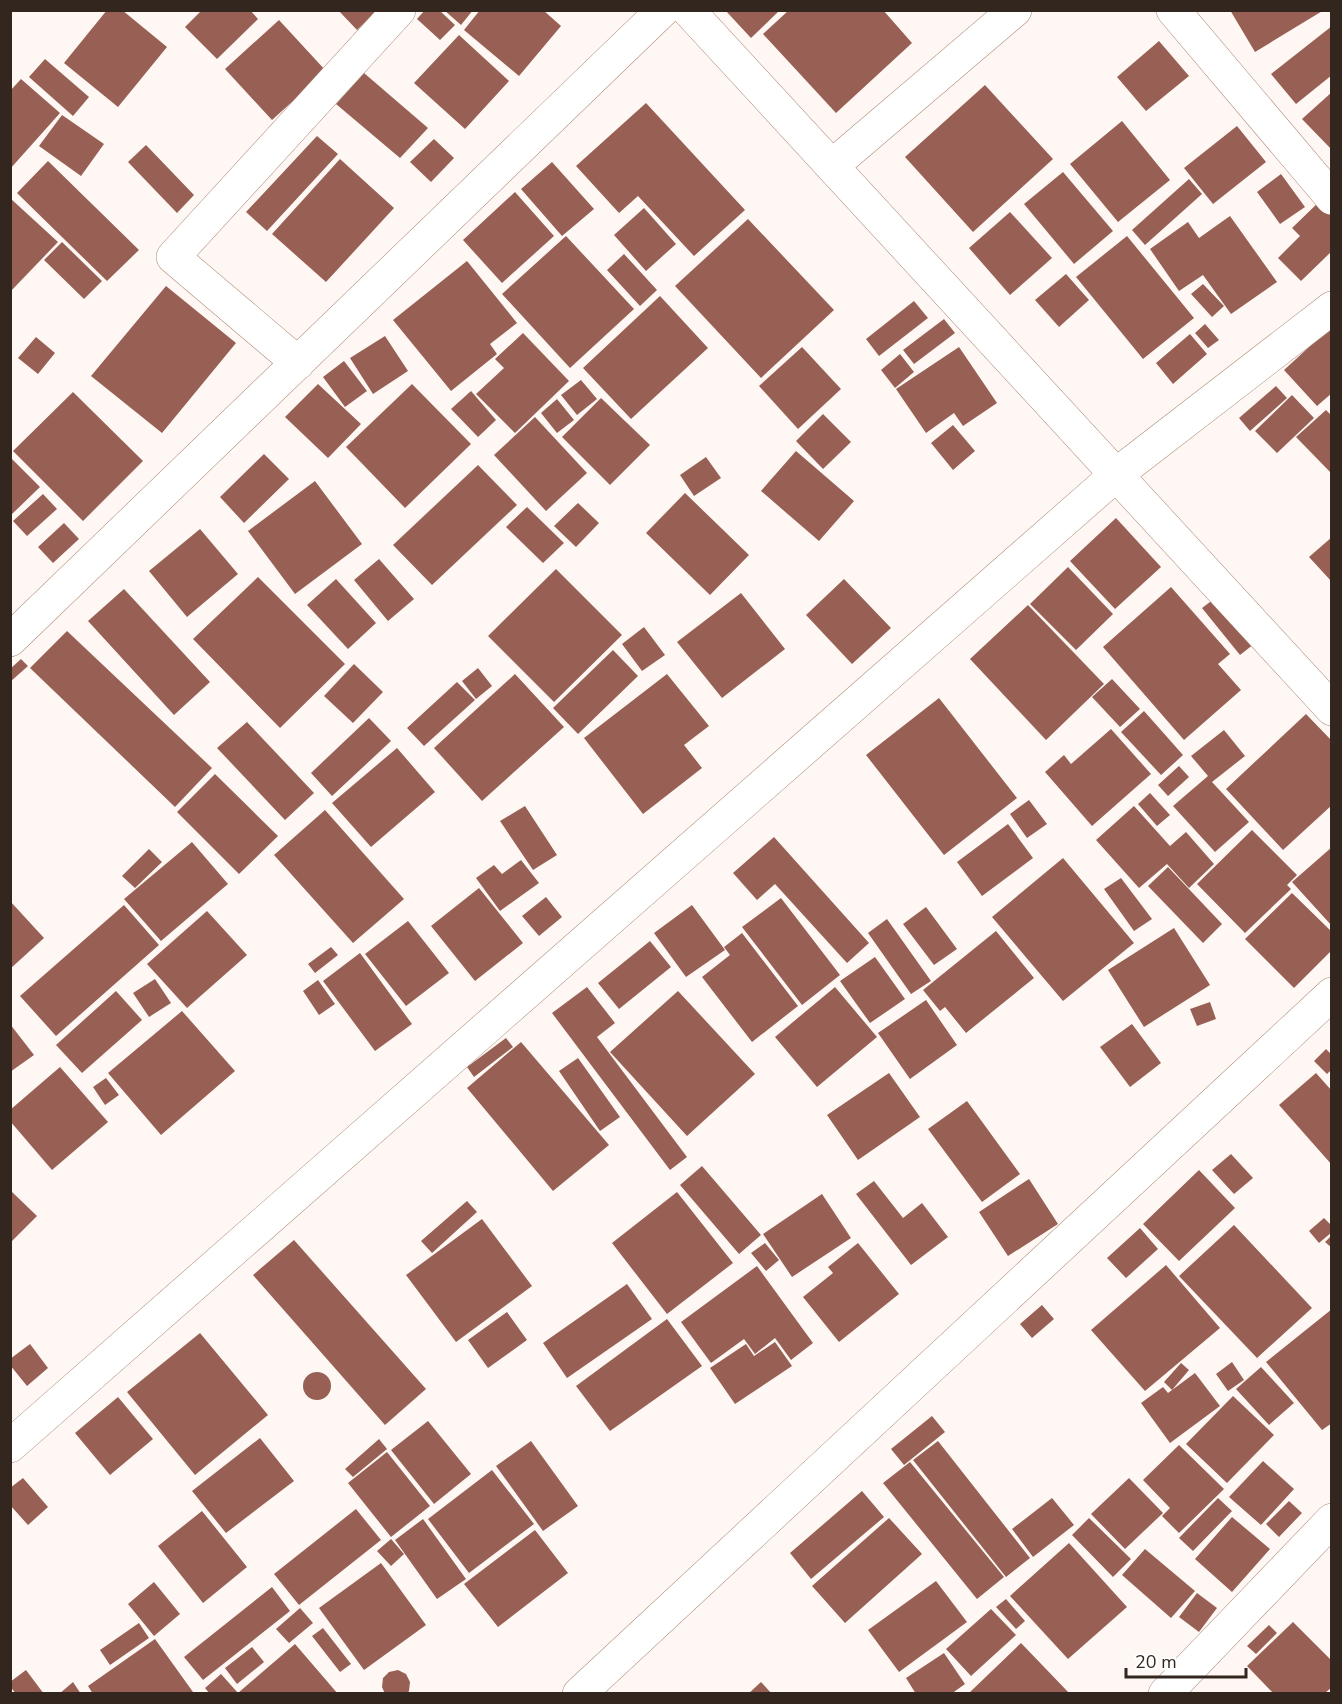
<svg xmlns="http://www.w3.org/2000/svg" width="1342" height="1704" font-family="'Nunito Sans',sans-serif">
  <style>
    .building { fill: #986054 }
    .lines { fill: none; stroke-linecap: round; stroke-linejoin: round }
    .street-casing { stroke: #ab8b78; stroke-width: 34 }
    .street { stroke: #fff; stroke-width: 33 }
  </style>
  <rect width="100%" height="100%" fill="#fef7f3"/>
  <path class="building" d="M107 10H122L167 47 118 107 64 63Z
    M202 10H250L258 19 217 59 185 27Z
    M338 10H378L357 30Z
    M425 10H439L455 25 440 40 417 19Z
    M444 10H473L461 25Z
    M480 10H543L561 26 519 76 464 30Z
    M725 10H780L751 38Z
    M789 10H883L912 43 836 113 763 34Z
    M1230 10H1324L1255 52Z
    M279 20 326 71 272 120 225 69Z
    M1332 26V75L1296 104 1271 74Z
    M459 35 509 81 465 129 414 83Z
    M1159 41 1189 76 1146 111 1117 77Z
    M45 59 89 97 73 116 29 77Z
    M364 73 428 128 400 158 336 104Z
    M21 79 60 113 10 169V91Z
    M985 85 1053 159 973 232 905 157Z
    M1332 92V150L1302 119Z
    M646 103 745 210 694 256 638 196 619 213 576 166Z
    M62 115 104 144 81 176 39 146Z
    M1122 121 1170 180 1118 222 1070 164Z
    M1237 126 1266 162 1213 204 1184 168Z
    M317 136 338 154 267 231 246 212Z
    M434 139 454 158 431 182 410 162Z
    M146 145 194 195 177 213 128 162Z
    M340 159 394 208 326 282 272 234Z
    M48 161 139 250 107 281 17 193Z
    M552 162 594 209 562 236 521 189Z
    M1063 172 1113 231 1074 264 1024 204Z
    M1281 174 1305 207 1280 224 1257 192Z
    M1189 179 1202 194 1145 245 1132 230Z
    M515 192 554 236 502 283 463 240Z
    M10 198 58 242 10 292Z
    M1321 200 1332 211V251L1301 281 1278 258 1300 236 1292 228Z
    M644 208 676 244 646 271 614 235Z
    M1010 212 1052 258 1010 295 969 248Z
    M1230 216 1277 282 1231 314 1203 275 1179 291 1150 249 1188 222 1199 238Z
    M748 219 834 310 761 378 675 286Z
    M566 236 634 309 570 368 502 294Z
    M1127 236 1194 318 1143 359 1076 277Z
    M62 242 102 281 84 299 44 260Z
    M624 254 657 290 640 306 607 270Z
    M467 261 517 323 490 344 497 354 451 391 393 320Z
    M1066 274 1089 300 1059 327 1035 300Z
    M1203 284 1224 306 1212 317 1191 294Z
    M166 286 236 343 162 433 91 376Z
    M660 296 708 348 631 419 583 368Z
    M914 301 928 318 879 356 866 339Z
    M944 319 955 333 914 364 903 350Z
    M1205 324 1219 340 1208 348 1195 333Z
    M1332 326V393L1317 406 1284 370Z
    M523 333 569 381 515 433 476 394 504 368 495 359Z
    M1190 334 1207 354 1173 384 1156 363Z
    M385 336 408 371 373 394 350 358Z
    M36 337 55 353 38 374 18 358Z
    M802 347 841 389 798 429 759 386Z
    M959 347 997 403 963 426 954 413 926 433 896 389Z
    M900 354 914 372 895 388 881 370Z
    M344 361 367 391 345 407 323 377Z
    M581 380 597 399 577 415 561 395Z
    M318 384 361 424 328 458 285 417Z
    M412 384 471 444 405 508 346 447Z
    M1276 386 1287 398 1250 431 1239 418Z
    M471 391 496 420 478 437 451 409Z
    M73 392 143 461 83 521 13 451Z
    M1292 395 1314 418 1277 453 1255 431Z
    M601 398 650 445 610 485 562 437Z
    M557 399 574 420 557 433 541 413Z
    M1326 410 1332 416V474L1296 437Z
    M823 414 851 442 823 469 796 441Z
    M535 417 587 473 546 511 494 455Z
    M953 425 975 451 953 470 931 443Z
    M796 451 854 501 819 541 761 491Z
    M264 454 289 479 244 523 220 497Z
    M10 457 40 487 10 516Z
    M706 457 721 478 694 496 680 475Z
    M478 465 517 505 432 585 393 545Z
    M315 481 362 544 295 594 248 531Z
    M685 493 749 555 710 595 646 533Z
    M43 494 57 509 27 536 13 521Z
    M578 503 599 523 576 547 554 526Z
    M527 507 564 543 543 563 506 527Z
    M1116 518 1161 567 1115 609 1070 561Z
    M64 523 79 539 53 563 38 547Z
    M200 529 238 574 187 617 149 571Z
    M1332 537V582L1309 557Z
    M379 559 414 599 388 621 354 580Z
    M1068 567 1113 614 1076 650 1030 604Z
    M556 569 622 635 554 702 488 636Z
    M258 577 345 664 280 728 193 639Z
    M336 579 376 623 348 649 307 605Z
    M844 579 891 628 852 664 806 615Z
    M1171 587 1230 654 1218 664 1241 690 1184 740 1103 647Z
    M124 589 210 682 174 715 88 621Z
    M741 593 785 649 722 698 677 642Z
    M1222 593 1259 640 1240 655 1202 608Z
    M1028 605 1104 684 1046 740 970 659Z
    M644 627 665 655 642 671 622 644Z
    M67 631 212 768 175 807 30 668Z
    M613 650 638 676 578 734 553 708Z
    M21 659 28 666 10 682V669Z
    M354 664 383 692 353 723 324 696Z
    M478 668 492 686 476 699 462 681Z
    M515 674 564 727 482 801 434 748Z
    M667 674 709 726 684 745 702 768 643 814 584 738Z
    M1112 679 1140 709 1120 727 1092 697Z
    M457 682 475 700 424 746 407 728Z
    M939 698 1017 798 944 855 866 755Z
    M1144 711 1183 755 1161 775 1121 732Z
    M1306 714 1332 741V805L1283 850 1226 789Z
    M369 718 391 741 332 796 311 773Z
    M247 722 314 793 285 820 217 748Z
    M1111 729 1151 774 1092 826 1045 772 1064 755 1071 764Z
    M1224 730 1245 756 1212 782 1249 822 1215 852 1173 806 1208 776 1191 756Z
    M397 748 435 792 371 847 332 803Z
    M1179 766 1189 777 1168 796 1158 785Z
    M215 774 278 836 239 874 177 812Z
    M1150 793 1170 815 1157 826 1138 804Z
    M1029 800 1047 824 1027 838 1010 814Z
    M525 806 557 855 533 870 500 821Z
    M1134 806 1170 846 1186 832 1214 864 1189 888 1167 864 1139 888 1096 840Z
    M325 810 404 899 353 943 274 855Z
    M1008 824 1033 858 982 896 957 862Z
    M1252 830 1297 875 1287 885 1291 889 1245 933 1197 884Z
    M774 837 869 943 847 963 775 884 757 900 733 873Z
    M192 842 228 884 161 941 124 899Z
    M1332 847V926L1292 882Z
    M149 849 162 862 135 888 122 876Z
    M1063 858 1134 943 1063 1001 992 917Z
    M521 860 539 883 500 911 476 878 494 865 502 874Z
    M1168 867 1222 924 1203 943 1148 886Z
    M1121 878 1152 919 1134 931 1104 889Z
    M479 888 523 943 475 981 431 926Z
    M1292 893 1332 932V950L1294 988 1245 939Z
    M546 897 562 917 539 936 522 916Z
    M781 898 840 975 802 1005 742 927Z
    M10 901 44 938 10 969Z
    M124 905 159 945 56 1036 20 996Z
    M692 905 725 950 686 977 654 933Z
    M926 907 957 949 934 965 903 924Z
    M207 911 247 955 187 1008 147 964Z
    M887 919 931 981 911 994 868 933Z
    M408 921 449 973 406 1006 365 954Z
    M1174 928 1210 985 1144 1027 1108 970Z
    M996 931 1034 978 966 1033 945 1007 940 1011 923 990Z
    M742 933 798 1006 752 1042 702 977 730 955 724 947Z
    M650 941 671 967 619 1009 598 983Z
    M331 947 338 955 315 973 308 964Z
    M360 953 412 1024 375 1051 323 981Z
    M875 957 905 999 870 1023 840 981Z
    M155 979 171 1003 149 1017 133 993Z
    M318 980 335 1004 319 1015 303 991Z
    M587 987 615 1023 597 1037 687 1157 670 1170 552 1013Z
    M835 987 877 1037 817 1087 775 1037Z
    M116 991 142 1020 82 1073 56 1045Z
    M678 991 755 1074 687 1136 610 1052Z
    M926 1000 957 1045 910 1079 878 1033Z
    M1210 1002 1216 1019 1197 1026 1190 1009Z
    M182 1011 235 1071 161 1135 108 1073Z
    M10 1024 34 1055 10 1072Z
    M1132 1024 1161 1063 1130 1087 1100 1047Z
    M506 1038 513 1047 474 1077 467 1067Z
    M521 1042 609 1145 553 1191 467 1088Z
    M1326 1049 1332 1055V1069L1327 1074 1314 1061Z
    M578 1058 620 1117 600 1131 559 1071Z
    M60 1067 108 1122 52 1170 10 1121V1110Z
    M889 1073 920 1117 858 1160 827 1115Z
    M1316 1073 1332 1091V1165L1279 1105Z
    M106 1078 119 1095 105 1105 93 1087Z
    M967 1101 1020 1174 982 1202 928 1129Z
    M1231 1154 1253 1178 1234 1194 1212 1170Z
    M702 1166 761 1235 739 1254 680 1185Z
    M1199 1170 1235 1208 1179 1261 1143 1224Z
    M1029 1179 1058 1224 1008 1256 979 1212Z
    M874 1181 903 1218 922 1203 948 1237 911 1265 856 1194Z
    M10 1190 37 1216 10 1243Z
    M677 1192 733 1263 667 1314 612 1243Z
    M822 1194 851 1238 792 1277 763 1234Z
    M467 1201 477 1212 432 1253 421 1241Z
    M1324 1218 1332 1226V1232L1319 1243 1309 1231Z
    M482 1219 532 1286 456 1342 406 1275Z
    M1234 1225 1312 1308 1257 1358 1179 1276Z
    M1140 1228 1158 1249 1126 1278 1107 1258Z
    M1332 1235V1248L1325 1242Z
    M294 1240 426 1389 385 1425 253 1275Z
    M765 1243 779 1260 766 1271 751 1253Z
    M858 1243 899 1294 839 1342 803 1297 833 1273 828 1267Z
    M1166 1265 1220 1328 1145 1391 1091 1330Z
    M757 1266 813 1343 791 1360 775 1338 755 1354 744 1339 711 1363 681 1322Z
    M627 1284 652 1319 567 1378 543 1343Z
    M1042 1305 1054 1319 1032 1338 1020 1324Z
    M1332 1309V1423L1322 1430 1266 1362Z
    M507 1312 527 1340 488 1368 468 1340Z
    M667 1319 702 1366 610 1431 576 1386Z
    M200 1333 268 1415 195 1475 127 1392Z
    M775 1342 792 1366 735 1404 710 1368 746 1344 754 1356Z
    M30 1344 48 1368 27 1386 10 1365V1359Z
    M1232 1362 1244 1380 1228 1391 1216 1374Z
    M1181 1363 1189 1370 1172 1390 1195 1373 1220 1406 1170 1443 1141 1403 1163 1387 1168 1393 1172 1390 1164 1382Z
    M1261 1367 1294 1403 1269 1425 1236 1389Z
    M303 1386a14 14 0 1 1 28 0a14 14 0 1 1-28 0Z
    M1233 1396 1274 1435 1227 1483 1186 1444Z
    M118 1397 153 1439 110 1475 75 1433Z
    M932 1416 945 1432 904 1465 891 1449Z
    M428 1421 471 1474 434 1504 391 1450Z
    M260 1438 294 1481 226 1533 192 1491Z
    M379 1439 387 1449 353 1477 345 1469Z
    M531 1441 578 1506 543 1531 496 1466Z
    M938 1441 1030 1558 1006 1577 913 1460Z
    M1179 1445 1224 1489 1179 1533 1162 1516 1170 1508 1143 1480Z
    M387 1452 430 1506 391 1537 348 1483Z
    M1263 1461 1294 1489 1261 1525 1229 1497Z
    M910 1462 1004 1577 977 1599 883 1483Z
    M492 1470 534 1524 469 1573 428 1519Z
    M23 1478 48 1507 28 1525 10 1505V1488Z
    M1129 1478 1163 1513 1125 1549 1091 1514Z
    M862 1491 884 1517 811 1579 790 1553Z
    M1052 1498 1074 1525 1033 1557 1012 1529Z
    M1218 1498 1232 1511 1193 1551 1179 1538Z
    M1289 1501 1302 1513 1279 1537 1266 1524Z
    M356 1509 381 1540 299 1605 274 1574Z
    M202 1511 247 1567 203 1603 158 1546Z
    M1232 1517 1270 1549 1232 1592 1195 1559Z
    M889 1518 922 1554 845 1623 812 1586Z
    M1089 1518 1131 1559 1113 1577 1072 1535Z
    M423 1519 466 1579 437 1599 395 1540Z
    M535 1530 568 1573 498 1627 464 1584Z
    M391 1539 404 1554 391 1566 377 1551Z
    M1069 1543 1127 1607 1068 1659 1010 1596Z
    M1145 1549 1195 1591 1171 1618 1122 1575Z
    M381 1563 426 1625 364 1670 319 1608Z
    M936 1581 967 1622 899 1672 868 1630Z
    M154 1582 180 1614 154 1636 128 1604Z
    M272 1587 290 1611 203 1680 184 1657Z
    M1197 1593 1217 1608 1199 1632 1179 1617Z
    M1006 1599 1025 1621 1016 1629 996 1607Z
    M300 1608 313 1623 289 1643 276 1629Z
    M991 1609 1016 1635 971 1676 946 1649Z
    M1293 1622 1332 1661V1687L1324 1694H1274L1247 1666Z
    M139 1623 149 1638 110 1665 100 1650Z
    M1269 1625 1277 1633 1256 1654 1247 1646Z
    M323 1628 351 1664 340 1672 312 1636Z
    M155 1639 193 1692 93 1694 88 1686Z
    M1021 1643 1070 1694H968Z
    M295 1644 338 1694H210L205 1688 221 1674 238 1693Z
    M252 1647 264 1662 237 1684 225 1668Z
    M944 1653 965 1684 951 1694H916L906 1678Z
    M26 1670 44 1694H16L10 1686V1682Z
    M398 1670 406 1674 410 1682 409 1691 407 1694H385L382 1687 383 1678 389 1672Z
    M73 1682 81 1694H59Z
    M761 1682 772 1694H748Z"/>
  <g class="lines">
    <g class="street-casing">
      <path id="street" d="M688 10 1332 709
        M1173 10 1332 198
        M832 166 1015 10
        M298 363 173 257 399 10
        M10 640 663 10
        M10 1446 1117 474 1332 308
        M579 1694 1332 994
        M1165 1694 1332 1520"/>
    </g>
    <use href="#street" class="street"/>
  </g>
  <rect width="1342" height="1704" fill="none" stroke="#33261e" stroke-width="24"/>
  <path d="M1126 1668v9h120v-9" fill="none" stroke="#33261e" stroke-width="3"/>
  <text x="1135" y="1668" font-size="18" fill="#33261e" stroke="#ffffff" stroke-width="4.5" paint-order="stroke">20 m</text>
</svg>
